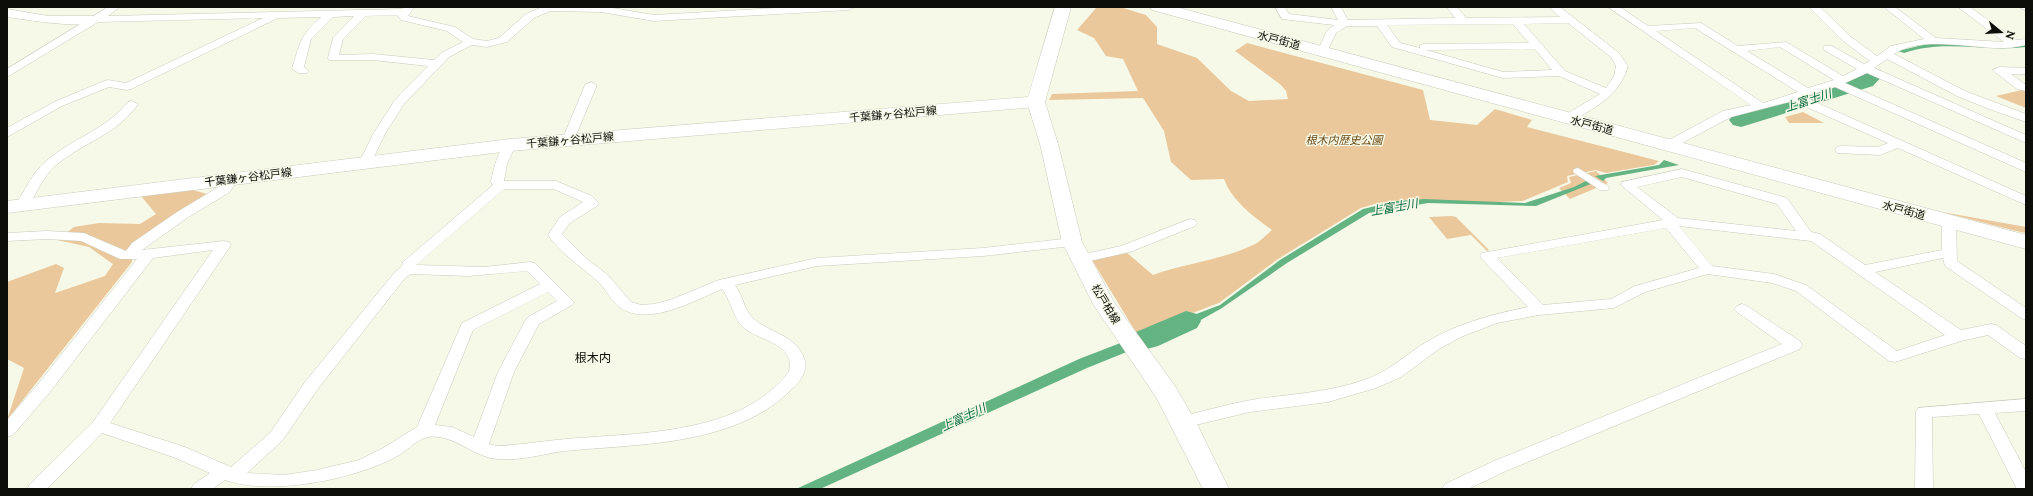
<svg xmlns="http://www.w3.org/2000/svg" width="2033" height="496" font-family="Lora,'Noto Sans JP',serif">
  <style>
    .green { fill: #ebc89b }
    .water { fill: #63b383 }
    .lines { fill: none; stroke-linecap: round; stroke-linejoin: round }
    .river { fill: #63b383; fill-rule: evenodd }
    .pedestrian-casing { stroke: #c8cbbb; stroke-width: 1 }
    .minor-casing { stroke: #c8cbbb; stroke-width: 1 }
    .tertiary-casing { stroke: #c8cbbb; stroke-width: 1 }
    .secondary-casing { stroke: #c8cbbb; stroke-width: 1 }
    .primary-casing { stroke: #c8cbbb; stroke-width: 1 }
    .trunk-casing { stroke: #c8cbbb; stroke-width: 1 }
    .pedestrian { fill: #fff; fill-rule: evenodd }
    .minor { fill: #fff; fill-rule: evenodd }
    .tertiary { fill: #fff; fill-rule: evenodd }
    .secondary { fill: #fff; fill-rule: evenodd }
    .primary { fill: #fff; fill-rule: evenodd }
    .trunk { fill: #fff; fill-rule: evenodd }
    .labels { text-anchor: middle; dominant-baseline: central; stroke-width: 3; stroke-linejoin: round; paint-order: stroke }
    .street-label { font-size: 11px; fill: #0d0e09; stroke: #f6f9e8 }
    .park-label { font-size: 11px; font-style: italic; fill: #694711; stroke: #f6f9e8 }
    .water-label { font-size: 12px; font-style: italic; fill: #00663a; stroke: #f6f9e8 }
    .neighbourhood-label { font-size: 12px; fill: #0d0e09; stroke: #f6f9e8 }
  </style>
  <rect width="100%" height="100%" fill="#f6f9e8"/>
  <path class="green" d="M1097 7H1120L1146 15 1157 27V44L1197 58 1231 91 1249 101 1288 99 1286 91 1281 85 1235 51 1247 43 1423 90 1430 120 1477 125 1495 109 1532 120 1527 127 1659 161 1654 165 1635 168 1606 173 1596 170 1567 176 1568 182 1523 201 1474 203 1413 199 1378 203 1361 208 1278 259 1219 303 1137 334 1092 260 1126 252 1153 275C1186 263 1223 260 1255 244 1261 241 1266 235 1272 230 1253 216 1232 201 1224 179L1191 180 1171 162 1164 131 1143 98 1049 100 1052 94 1138 91 1123 59 1106 56 1094 38 1077 30Z
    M2022 90H2026V108L1996 96Z
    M1803 112 1824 123H1789L1785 117Z
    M1596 171 1608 183 1570 199 1559 188 1571 183 1569 177Z
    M193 190 207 194 133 244 132 262 7 420 24 368 7 359V282L56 264 64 268 55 293 105 276 113 264 89 247 57 240 74 227 99 223 140 224 156 214 141 196Z
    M1942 212 2026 227V233L2016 231Z
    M1452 216 1456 217 1489 250 1487 251 1471 235 1447 239 1429 217Z"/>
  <path class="water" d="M1931 43 2026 45V47C1985 52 1944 39 1904 53L1898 51Z
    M1870 72 1883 77 1873 83 1860 88 1848 83Z
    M1840 86 1851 91 1817 102 1807 98Z
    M1796 101 1805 106 1748 122 1739 117Z
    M1664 160 1679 165 1606 178 1603 181 1595 176 1659 165Z
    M1588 180 1593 183 1536 206 1428 203 1369 213 1287 263 1222 308 1199 321 1196 327 1155 342 1149 332 1220 305 1280 260 1363 209 1397 201 1424 199 1525 203 1574 187Z
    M1123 342 1129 351 1087 368 820 489H796L1079 359Z"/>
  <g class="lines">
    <path class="river" d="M1872 68 1880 70 1883 75 1873 86 1741 127 1733 125 1729 120 1733 115 1857 76 1864 70Z
      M1186 311 1197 314 1201 321 1197 328 1158 346 1147 349 1136 346 1132 339 1136 332Z"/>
    <g class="pedestrian-casing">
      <path id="pedestrian" d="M1578 168 1608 186 1609 188 1608 190H1600L1574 173 1573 171 1574 169Z"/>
    </g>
    <g class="minor-casing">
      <path id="minor" d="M108 7H120L108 16 402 9 404 7H414L408 16 455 27 473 39 487 41 499 38 526 14 542 7H607L654 15 795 7H854L849 10 654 21 601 12 550 11 534 18 507 42 487 47 472 45 449 57 404 104 385 134 371 163 365 167 359 163 373 134 395 100 428 66 373 60H329L328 58 333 38 354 16 333 17 311 39 304 67 309 71 307 73H299L292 69C300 42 300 36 321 17L278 18 131 89 127 90 109 87 62 106 7 137V128L54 102 104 81 108 80 126 83 263 18 98 22 7 77V69ZM397 15 401 20 447 31 463 42 441 53 434 60 373 54 339 55 343 39 366 16Z
        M1275 7H1285L1289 14 1338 20 1331 7H1341L1348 20 1455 18 1447 7H1457L1466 18 1560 17 1549 7H1560L1619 53 1628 66C1621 90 1605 102 1584 114 1579 117 1573 121 1567 123L1561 119 1563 116 1600 94 1559 76 1503 78 1392 47 1377 26H1347L1336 33 1326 54H1318L1317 52 1327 31 1334 25 1282 19ZM1568 23 1611 57 1616 66 1614 76 1606 88 1565 71 1524 24ZM1513 24 1529 43 1424 44 1420 45V48L1400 43 1387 25ZM1535 49 1552 70 1503 72 1426 50Z
        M1608 7H1620L1648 26 1701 23 1738 46 1786 42 1843 76 1857 69 1824 50 1823 48 1824 46H1832L1864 64 1870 61 1843 41 1809 7H1820L1851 37 1877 56 1891 46 1924 39 1884 7H1895L1936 38 2004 42 1958 7H1970L2016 40 2026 39V45C2019 46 2012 48 2004 48 1973 49 1921 35 1894 54L1965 91 2026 114V122L1989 109 1957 96 1887 59 1874 68 2026 135V143L1867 73 1845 83 2026 163V172L1835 87 1804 97 2026 196V205L1898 148 1880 155 1837 153 1835 150 1837 147 1841 146 1878 147 1888 143 1793 101 1731 117 1671 149H1663L1661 146 1663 143 1723 111 1751 105ZM1695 28 1798 92 1763 103 1656 31ZM1780 47 1834 80 1808 88 1747 51Z
        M2019 7H2026V11Z
        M1999 67 2026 68V74H2011L2026 85V91L2017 89 1995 72 1993 70Z
        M591 82 597 85 574 140 568 144 564 143 562 140 585 85Z
        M132 101 138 104C116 136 82 142 54 167 42 178 36 195 27 208H17L15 205C25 191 32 173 45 162 72 138 106 130 128 102Z
        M510 141 516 145 507 164 504 181H556L592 196 599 203 597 206 570 223 562 234 587 259 608 275 631 302 641 305 654 304 670 300 719 280 817 258 983 248 1072 238 1077 239 1079 242 1077 245 1072 246 983 256 817 266 735 285C743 295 744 312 755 320 773 334 798 336 805 361 808 371 799 383 792 389 736 446 638 444 564 451 543 454 520 461 498 459 474 458 453 433 428 437 417 439 404 453 394 458 351 480 270 496 225 480L213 489H191L194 484 210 473 173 457 102 433 47 489H27L30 484 93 422 213 250 153 258 50 392 13 435 7 437V420L38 384 137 259H120L81 241 47 239 7 241V233L47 231 84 233 126 251 132 243 177 212 220 186 226 177H236L237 180 230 192 187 218 142 250 224 241 229 242 231 245 110 423 185 447 231 467 270 433 305 382 395 272 401 267 403 262 493 185 491 182C493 171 499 144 510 141ZM504 189H554L583 202 560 217 548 235C561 254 581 266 597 281 606 288 611 302 621 308 648 327 696 300 722 289 728 295 734 318 742 326 755 340 788 341 790 364 791 372 784 378 778 384 727 435 634 433 566 439 543 441 520 445 497 446L489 444 514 372 539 324 572 305 574 302 535 263 530 262 484 267 416 265ZM527 271 540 284 462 323 417 427 383 448 359 460 317 470 285 475 247 473 282 441 317 390 405 278 411 274 469 276ZM548 292 557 301 528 317 525 321 498 372 474 437 452 427 435 425 473 330Z
        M1682 169 1787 198 1811 232 1820 234 1865 265 1942 250V222L1944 219H1954L1956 222 1957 261 2026 308V320L2021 318 1945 266 1943 258 1875 272 1961 330 1991 324 1996 325 2026 346V359L2020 358 1988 335 1961 341 1895 362 1889 361 1796 291 1772 283 1708 274 1645 292 1614 308 1539 315 1497 323 1461 337 1439 349 1401 377 1376 388 1328 402 1250 412 1183 428 1177 426 1175 422 1177 418 1183 416C1205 411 1228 404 1251 400 1289 394 1327 393 1364 380 1389 372 1406 354 1428 341 1459 323 1493 314 1528 307L1482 259 1480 256 1482 253 1663 220 1621 185 1622 182ZM1682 177 1777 204 1796 231 1678 218 1637 187ZM1679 226 1811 241 1945 335 1897 351 1806 285 1774 274 1712 266ZM1666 228 1699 268 1635 286 1611 299 1543 305 1497 258Z
        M1190 219 1195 220 1197 223 1195 226 1130 252 1081 263 1076 262 1074 259 1076 256 1121 246Z
        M1742 304 1747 306 1800 341 1802 345 1800 349 1506 471 1468 489H1442L1445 484 1494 461 1782 344 1737 312 1734 309 1737 306Z
        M2026 399V411L1995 413 2026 472V489H2017L1979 414 1932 417 1933 489H1915L1916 412 1918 408Z"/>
    </g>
    <g class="tertiary-casing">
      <path id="tertiary" d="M7 9 48 16H93L100 20C92 31 22 19 7 17Z"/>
    </g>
    <g class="secondary-casing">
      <path id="secondary" d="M1036 97 1042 98 1045 102 1058 144 1082 242 1114 302 1175 386 1196 422 1229 489H1203L1156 397 1093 304 1062 242 1040 144 1027 102 1030 98Z"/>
    </g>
    <g class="primary-casing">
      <path id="primary" d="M1055 7H1071L1045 102 1042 106 1036 107 510 151 7 213V201L510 139 1028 97Z"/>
    </g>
    <g class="trunk-casing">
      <path id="trunk" d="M1150 7H1176L2026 235V249L1152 10Z"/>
    </g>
    <use href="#pedestrian" class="pedestrian"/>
    <use href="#minor" class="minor"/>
    <use href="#tertiary" class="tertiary"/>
    <use href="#secondary" class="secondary"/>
    <use href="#primary" class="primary"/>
    <use href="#trunk" class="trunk"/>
  </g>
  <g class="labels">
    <g class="street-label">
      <text transform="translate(1279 40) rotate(15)">水戸街道</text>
      <text transform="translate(893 114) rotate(-5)">千葉鎌ヶ谷松戸線</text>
      <text transform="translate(1592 125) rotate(15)">水戸街道</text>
      <text transform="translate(570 140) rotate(-5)">千葉鎌ヶ谷松戸線</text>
      <text transform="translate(248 177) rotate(-7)">千葉鎌ヶ谷松戸線</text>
      <text transform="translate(1904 210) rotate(15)">水戸街道</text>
      <text transform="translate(1106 304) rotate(59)">松戸柏線</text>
    </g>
    <g class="park-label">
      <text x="1344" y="140">根木内歴史公園</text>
    </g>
    <g class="water-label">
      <text transform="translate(1808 100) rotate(-18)">上富士川</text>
      <text transform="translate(1394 207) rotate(-10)">上富士川</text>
      <text transform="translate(963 417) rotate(-25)">上富士川</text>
    </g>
    <g class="neighbourhood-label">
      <text x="593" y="357">根木内</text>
    </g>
  </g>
  <rect width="2033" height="496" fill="none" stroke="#0d0e09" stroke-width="16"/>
  <g transform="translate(2001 32) rotate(108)" stroke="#f6f9e8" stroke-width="3" paint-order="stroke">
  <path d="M0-3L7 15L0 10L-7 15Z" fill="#0d0e09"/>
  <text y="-6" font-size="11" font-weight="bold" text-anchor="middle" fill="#0d0e09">N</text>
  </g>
</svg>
